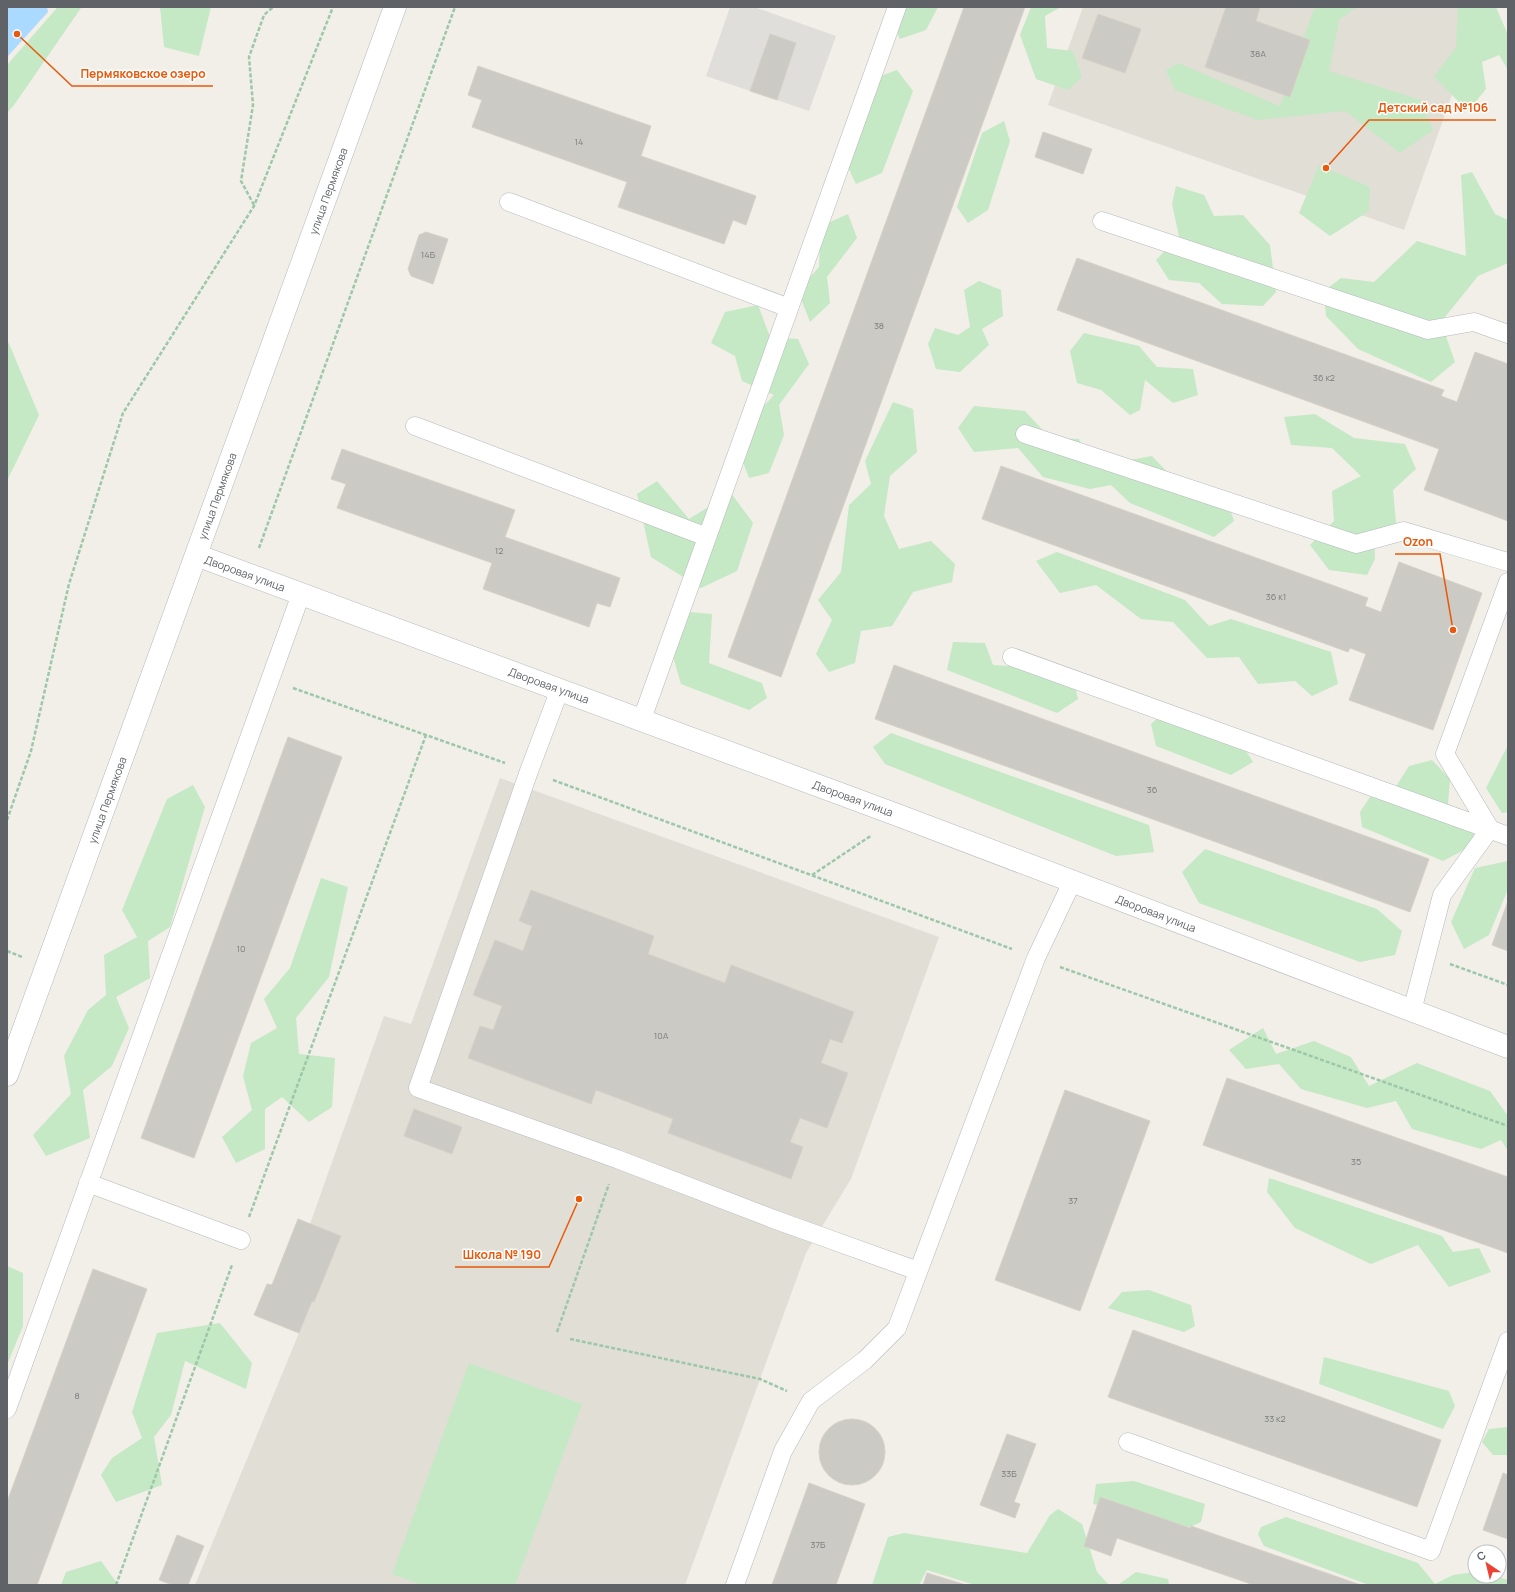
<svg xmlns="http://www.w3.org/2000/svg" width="1515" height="1592" font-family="Manrope,sans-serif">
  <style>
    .industrial { fill: #e0deda }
    .education { fill: #e1ded6 }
    .green { fill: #c5e8c5 }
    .water { fill: #aadaff }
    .building { fill: #cccac5; stroke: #d6d1c6 }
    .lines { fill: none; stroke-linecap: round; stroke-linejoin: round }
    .service-casing { stroke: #b5b8bc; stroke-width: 19 }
    .minor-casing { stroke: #b5b8bc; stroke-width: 23 }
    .path { stroke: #9cc7a9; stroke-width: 2.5; stroke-dasharray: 4 2; stroke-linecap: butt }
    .service { stroke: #fff; stroke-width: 18 }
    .minor { stroke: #fff; stroke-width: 22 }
    .labels { text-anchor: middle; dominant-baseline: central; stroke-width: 3; stroke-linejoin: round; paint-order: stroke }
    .number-label { font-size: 9px; fill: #7a7d7f }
    .street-label { font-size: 11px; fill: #5f6368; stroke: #fff }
    .leader { fill: none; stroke: #e8590c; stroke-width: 1.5 }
    .callout-dot { fill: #e8590c; stroke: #fff; stroke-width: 1.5 }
    .callout-label { font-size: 12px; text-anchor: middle; font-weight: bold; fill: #e8590c; stroke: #fff; stroke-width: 3; stroke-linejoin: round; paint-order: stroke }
  </style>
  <rect width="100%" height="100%" fill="#f1efe8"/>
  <path class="industrial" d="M730 7H754L836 36 809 111 706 76Z"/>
  <path class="education" d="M1083 7H1483L1404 230 1048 105Z
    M500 778 939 937 851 1179 806 1253 685 1585H195L299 1333 254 1315 267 1284 272 1285 298 1219 310 1224 384 1016 411 1024Z"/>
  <path class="green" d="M56 7H81V8L14 105 7 113V65L56 9Z
    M160 7H211L199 56 164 47Z
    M891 7H938L926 30 900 39 888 15Z
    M1031 7H1061L1045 16 1047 48 1073 51 1082 77 1068 90 1036 79 1020 35Z
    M1318 7H1357L1339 20 1329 71 1421 100 1433 130 1400 153 1345 111 1258 120 1175 90 1166 71 1178 63 1280 106 1313 11Z
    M1458 7H1496L1508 35V70L1499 55 1482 62 1486 89 1468 111 1434 77 1456 47Z
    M897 70 913 91 882 173 856 184 846 163 875 78Z
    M1004 121 1010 141 988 210 968 223 957 207 982 133Z
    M1319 165 1370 187 1369 211 1330 236 1299 213Z
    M1472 172 1495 214 1508 220V263L1478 276 1441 322 1455 362 1431 382 1358 349 1326 316 1324 291 1341 278 1374 282 1417 241 1466 256 1461 175Z
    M1176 186 1204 195 1214 216 1243 215 1270 245 1276 292 1263 306 1222 304 1199 283 1169 280 1156 260 1179 236 1172 204Z
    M848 214 857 238 827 277 830 303 810 322 798 291 819 267 821 226Z
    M979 281 1001 290 1003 316 982 329 989 345 960 372 936 369 928 344 935 328 958 335 970 327 964 290Z
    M758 305 770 337 798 339 809 364 779 405 784 435 769 473 749 478 740 454 756 414 774 395 742 381 735 356 711 343 725 312Z
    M1084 333 1139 346 1157 367 1193 369 1198 395 1173 403 1145 380 1140 410 1130 415 1101 390 1077 383 1070 351Z
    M7 339 39 415 7 481Z
    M893 402 913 409 917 452 890 476 884 516 899 549 931 541 955 564 952 582 913 592 892 626 861 631 855 663 829 672 816 654 832 620 818 600 841 572 849 505 871 484 865 461Z
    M974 406 1025 411 1050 438 1079 439 1092 467 1152 456 1189 495 1224 493 1234 521 1214 537 1130 503 1111 485 1090 489 1043 477 1018 448 974 452 958 428Z
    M1315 414 1354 438 1405 444 1416 469 1393 490 1396 523 1374 533 1375 559 1367 575 1329 570 1310 545 1334 521 1332 491 1361 476 1332 448 1291 445 1284 417Z
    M657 481 689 519 731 493 753 523 737 571 701 588 651 557 637 494Z
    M1057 552 1185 600 1209 626 1231 619 1331 652 1338 684 1312 696 1295 681 1258 684 1239 657 1207 658 1173 622 1141 619 1096 585 1060 593 1036 561Z
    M689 612 712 614 709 663 762 683 767 698 749 710 681 684 672 653Z
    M953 642 985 643 993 665 1071 670 1078 699 1057 713 947 670Z
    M1169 708 1235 733 1253 762 1231 775 1156 746 1151 724Z
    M891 733 1149 825 1154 852 1116 856 885 764 873 747Z
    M1508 745V812L1502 813 1486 788Z
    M1432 760 1450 779 1448 804 1471 815 1475 844 1443 861 1362 827 1360 812 1370 797 1388 799 1409 766Z
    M193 785 205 807 170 927 148 941 150 978 116 997 129 1028 112 1066 83 1090 90 1138 46 1156 33 1135 71 1094 64 1056 88 1010 106 995 104 955 137 937 122 910 167 799Z
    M1205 849 1377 909 1402 931 1395 955 1360 962 1199 903 1182 872Z
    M1508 861V889L1489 935 1464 949 1451 922 1475 868Z
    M321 878 348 887 329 977 296 1018 299 1054 335 1058 332 1107 309 1122 282 1097 265 1109V1149L236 1163 222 1137 252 1110 243 1076 251 1043 277 1028 264 999 290 968Z
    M1263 1028 1276 1054 1314 1041 1351 1057 1369 1086 1417 1063 1490 1091 1508 1116V1151L1501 1140 1481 1149 1412 1129 1396 1101 1367 1108 1301 1089 1279 1064 1246 1069 1229 1050Z
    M1269 1178 1442 1236 1453 1252 1479 1248 1491 1272 1449 1287 1418 1245 1371 1264 1295 1228 1267 1192Z
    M7 1266 23 1273V1326L7 1365Z
    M1149 1290 1191 1305 1195 1326 1184 1332 1108 1308 1122 1292Z
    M220 1323 252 1363 246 1389 185 1361 171 1415 154 1437 162 1485 116 1502 101 1475 112 1458 142 1438 132 1412 157 1333Z
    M1324 1357 1449 1391 1455 1406 1443 1429 1319 1384Z
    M469 1363 582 1404 515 1585H423L392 1574Z
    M1508 1427V1455H1493L1482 1442 1489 1429Z
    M1134 1481 1205 1504 1201 1522 1190 1527 1093 1504 1096 1484Z
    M1058 1509 1082 1524 1097 1572 1109 1585H975L927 1570 919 1585H872L888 1537 904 1533 1027 1553 1050 1515Z
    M1286 1517 1418 1563 1435 1584 1453 1575 1475 1572V1576H1494L1508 1580V1585H1369L1264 1546 1258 1534 1261 1527Z
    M101 1561 117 1583V1585H61L66 1572Z
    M1136 1572 1168 1579 1169 1585H1118Z"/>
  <path class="water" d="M7 7H47L48 12 7 57Z"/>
  <path class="building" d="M964 7H1025L781 677 728 657Z
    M1226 7H1260L1256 21 1310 40 1290 97 1205 67Z
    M1098 14 1141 29 1125 73 1082 58Z
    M770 34 796 43 777 100 750 91Z
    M478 66 651 126 641 156 756 196 746 225 733 220 724 244 618 207 627 182 472 127 482 100 468 95Z
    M1043 132 1092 149 1083 174 1035 157Z
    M426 232 448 239 433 284 411 276 408 269 419 235Z
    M1077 258 1444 390 1441 396 1457 402 1475 352 1508 364V521L1424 490 1439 449 1057 310Z
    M342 449 515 510 505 537 620 578 610 607 597 603 589 627 483 589 492 563 337 508 346 484 331 479Z
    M1001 466 1368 598 1365 606 1381 612 1399 562 1482 593 1433 730 1349 700 1366 654 1350 648 1348 652 982 519Z
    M894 665 1429 859 1410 912 875 719Z
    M288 737 342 757 194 1158 141 1138Z
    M531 890 654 936 648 954 725 983 731 965 854 1012 842 1043 830 1039 821 1063 848 1073 827 1128 800 1118 790 1142 803 1147 791 1179 668 1133 673 1119 596 1090 591 1104 468 1058 480 1026 493 1030 502 1006 473 995 495 940 523 951 532 926 519 921Z
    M1508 901V951L1492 945Z
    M1227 1078 1508 1177V1253L1203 1145Z
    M1065 1090 1150 1121 1080 1311 995 1280Z
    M414 1109 462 1127 452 1154 404 1136Z
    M298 1219 341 1236 314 1302 312 1301 299 1333 254 1315 267 1284 272 1285Z
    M93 1269 147 1289 37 1585H7V1502Z
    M1133 1330 1441 1440 1417 1507 1108 1397Z
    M819 1452a33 33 0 1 1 66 0a33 33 0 1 1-66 0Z
    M1007 1434 1036 1444 1014 1502 1020 1504 1015 1518 980 1505Z
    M1503 1473 1508 1475V1539L1483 1530Z
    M809 1483 865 1504 836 1585H772Z
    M1100 1497 1190 1528 1191 1526 1361 1585H1254L1117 1538 1111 1556 1084 1546Z
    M177 1535 204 1546 188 1585H173L159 1580Z
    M927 1573 966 1585H923Z"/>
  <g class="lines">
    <g class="service-casing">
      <path id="service" d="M509 202 789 308
        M1102 221 1428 330 1474 322 1508 334
        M415 426 707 537
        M1025 434 1356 544 1404 531 1508 562
        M1012 657 1508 836
        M560 689 529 771 418 1088 617 1159 776 1220 918 1271
        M642 719 897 7
        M1412 1011 1442 895 1490 829 1445 754 1508 582
        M88 1183 241 1240
        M7 1409 301 594
        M1128 1442 1431 1551 1508 1341
        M735 1585 783 1451 811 1401 865 1360 897 1328 1036 958 1073 880"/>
    </g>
    <g class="minor-casing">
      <path id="minor" d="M196 555 900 816 1508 1047
        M7 1075 395 7"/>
    </g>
    <path class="path" d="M254 205 241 181 253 105 249 57 264 15 273 7
      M259 548 455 7
      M293 688 505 763
      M553 780 1012 949
      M7 820 31 751 69 584 123 413 254 206 333 7
      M812 875 872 835
      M7 951 22 957
      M1450 964 1508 985
      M1060 967 1508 1126
      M249 1217 426 735
      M557 1332 609 1184
      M570 1339 760 1379 787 1391
      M116 1585 232 1265"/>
    <use href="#service" class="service"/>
    <use href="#minor" class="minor"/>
  </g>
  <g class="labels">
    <g class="number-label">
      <text x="1258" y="53">38А</text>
      <text x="579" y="141">14</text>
      <text x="428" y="254">14Б</text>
      <text x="879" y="325">38</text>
      <text x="1324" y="377">36 к2</text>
      <text x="499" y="550">12</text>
      <text x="1276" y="596">36 к1</text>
      <text x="1152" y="789">36</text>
      <text x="241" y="948">10</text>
      <text x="661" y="1035">10А</text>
      <text x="1356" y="1161">35</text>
      <text x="1073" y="1200">37</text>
      <text x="77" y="1395">8</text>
      <text x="1275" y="1418">33 к2</text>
      <text x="1009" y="1473">33Б</text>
      <text x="818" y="1544">37Б</text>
    </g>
    <g class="street-label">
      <text transform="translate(328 191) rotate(-70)">улица Пермякова</text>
      <text transform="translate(217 496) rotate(-70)">улица Пермякова</text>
      <text transform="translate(245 573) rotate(20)">Дворовая улица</text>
      <text transform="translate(549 685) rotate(20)">Дворовая улица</text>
      <text transform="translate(853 798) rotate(20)">Дворовая улица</text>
      <text transform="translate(107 800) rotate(-70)">улица Пермякова</text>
      <text transform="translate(1156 913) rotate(21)">Дворовая улица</text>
    </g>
  </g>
  <path class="leader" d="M17 34L72 86H213M1326 168L1369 120H1496M1453 630L1440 554H1395M579 1199L549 1267H455"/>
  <g class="callout-dot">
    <circle cx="17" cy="34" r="4"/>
    <circle cx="1326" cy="168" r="4"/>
    <circle cx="1453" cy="630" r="4"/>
    <circle cx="579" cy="1199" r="4"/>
  </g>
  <g class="callout-label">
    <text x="143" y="78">Пермяковское озеро</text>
    <text x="1433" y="112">Детский сад №106</text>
    <text x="1418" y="546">Ozon</text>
    <text x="502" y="1259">Школа № 190</text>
  </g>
  <rect width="1515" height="1592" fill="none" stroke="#5f6368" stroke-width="16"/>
  <g transform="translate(1487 1564) rotate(325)"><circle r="19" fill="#ffffff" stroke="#bfc1c3"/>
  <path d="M0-3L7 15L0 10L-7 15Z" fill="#ea4335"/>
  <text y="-6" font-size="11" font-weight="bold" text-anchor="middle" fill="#5f6368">С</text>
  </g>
</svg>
